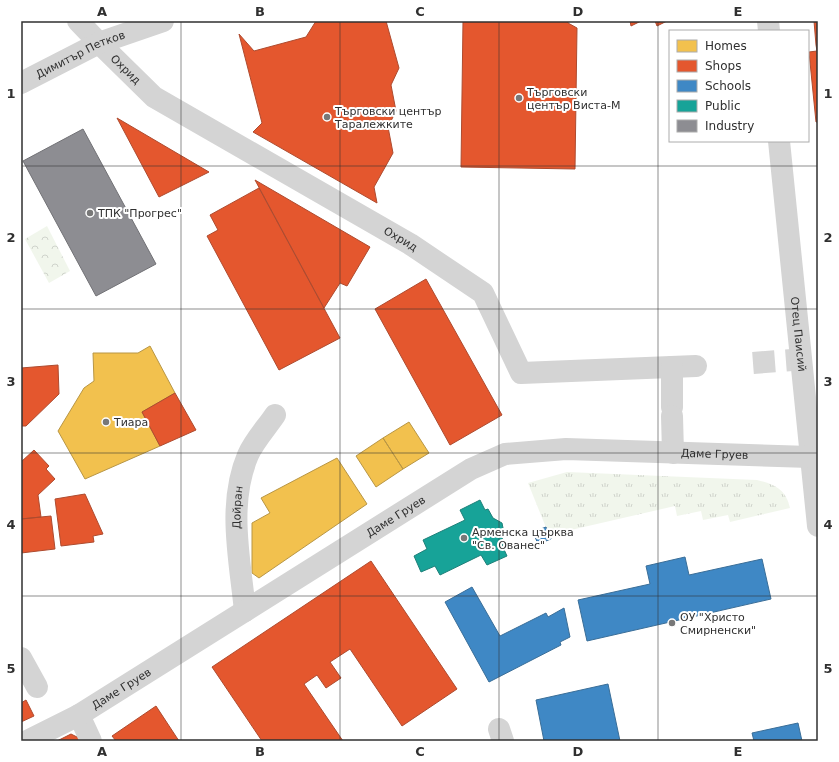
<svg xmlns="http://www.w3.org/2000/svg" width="839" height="762" font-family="'DejaVu Sans',sans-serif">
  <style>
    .grass { fill: url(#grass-tufts) }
    .forest { fill: url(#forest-crowns) }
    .homes { fill: #f2c14e; stroke: #b89645 }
    .shops { fill: #e4572e; stroke: #ae4b2f }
    .schools { fill: #3f88c5; stroke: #3a6e98 }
    .public { fill: #17a398; stroke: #1e8079 }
    .industry { fill: #8d8d92; stroke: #717175 }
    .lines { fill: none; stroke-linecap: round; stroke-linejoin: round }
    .minor-tunnel { stroke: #d6d6d6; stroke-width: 22; stroke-dasharray: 22 11; stroke-linecap: butt }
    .minor { stroke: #d4d4d4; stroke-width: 22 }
    .grid { fill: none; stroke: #303030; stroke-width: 1; stroke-opacity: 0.55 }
    .poi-dot { fill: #787878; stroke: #fff; stroke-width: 1.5 }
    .labels { text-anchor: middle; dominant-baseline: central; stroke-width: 4; stroke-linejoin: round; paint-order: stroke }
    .street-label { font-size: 11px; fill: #303030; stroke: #fff }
    .poi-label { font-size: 11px; fill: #303030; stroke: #fff; text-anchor: start }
    .neatline { fill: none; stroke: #303030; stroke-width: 1.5 }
    .grid-label { font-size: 13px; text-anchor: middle; font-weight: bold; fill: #303030 }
  </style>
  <defs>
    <pattern id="grass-tufts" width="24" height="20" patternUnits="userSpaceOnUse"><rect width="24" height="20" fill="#f1f6ec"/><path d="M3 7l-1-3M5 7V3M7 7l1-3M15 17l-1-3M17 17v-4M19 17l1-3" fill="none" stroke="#cfd3cb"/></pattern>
    <pattern id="forest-crowns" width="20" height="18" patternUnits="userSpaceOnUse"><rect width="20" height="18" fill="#f1f6ec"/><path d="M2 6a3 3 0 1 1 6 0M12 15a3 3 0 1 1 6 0" fill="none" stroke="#cfd3cb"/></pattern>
  </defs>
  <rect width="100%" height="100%" fill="#fff"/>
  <path class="grass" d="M567 472 757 480C774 484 786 489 790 508L730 522 728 515 703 520 701 511 677 516 675 506 549 535 528 483Z"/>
  <path class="forest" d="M47 226 70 271 49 283 25 239Z"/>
  <path class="homes" d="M150 346 175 393 142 412 160 446 85 479 58 431 84 388 94 381 93 353H138Z
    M409 422 429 453 403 469 383 438Z
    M383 438 403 469 376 487 356 456Z
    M337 458 367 504 259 578 252 573V523L270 513 261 498Z"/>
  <path class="shops" d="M316 21H386L399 68 391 85 396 111 388 127 393 153 374 187 377 203 253 132 262 123 239 34 254 51 306 37Z
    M463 21H568V23L577 28 575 169 461 167Z
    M630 21H641L631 26Z
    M655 21H667L657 26Z
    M814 21H818V45H816Z
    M816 45H818V122H816L809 52 817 51Z
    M117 118 180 155 209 172 159 197Z
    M255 180 370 247 347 286 340 283 324 308Z
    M259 188 340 338 279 370 207 236 218 230 210 215Z
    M426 279 502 415 450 445 375 309Z
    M58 365 59 394 26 426H21V368Z
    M175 393 196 430 160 446 142 412Z
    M34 450 49 466 46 469 55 479 38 495 41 517 21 519V462Z
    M85 494 103 534 93 536 94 542 61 546 55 499Z
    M51 516 55 549 21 553V519Z
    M371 561 457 689 402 726 350 649 330 662 341 678 326 688 317 675 304 684 343 741H262L212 667Z
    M26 700 34 716 21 722V703Z
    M156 706 179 741H116L112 736Z
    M71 734 85 741H57Z"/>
  <path class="schools" d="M546 527 551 539 538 544 533 532Z
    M685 557 689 575 762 559 771 599 587 641 578 600 650 584 646 566Z
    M472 587 500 636 546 613 548 617 564 608 570 637 560 642 561 645 489 682 445 602Z
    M608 684 620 741H544L536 700Z
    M798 723 802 741H754L752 733Z"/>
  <path class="public" d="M480 500 485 510 488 509 493 518 502 523 503 528 501 536 505 544 502 545 507 556 487 565 481 555 440 575 435 566 421 572 414 556 427 549 423 540 465 520 460 510Z"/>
  <path class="industry" d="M83 129 156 264 96 296 23 161Z"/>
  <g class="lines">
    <path class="minor-tunnel" d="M753 363 818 358"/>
    <g class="minor">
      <path id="s1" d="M78 21 99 43 154 97 410 244 483 293 521 373 696 366"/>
      <path d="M768 21 769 31"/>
      <path id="s2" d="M21 83 99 43 163 21"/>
      <path id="s3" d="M779 141 818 526"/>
      <path d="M672 367V407"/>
      <path d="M672 416 673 453"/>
      <path id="s4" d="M245 611C240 560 227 504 248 455 254 441 267 427 275 415"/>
      <path d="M21 658 37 687"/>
      <path d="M79 715 91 741"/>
      <path d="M499 729 503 741"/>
      <path id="s5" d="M27 741 79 715 471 469 505 454 566 449 810 457"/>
    </g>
  </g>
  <path class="grid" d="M181 21V741M340 21V741M499 21V741M658 21V741M21 166H818M21 309H818M21 453H818M21 596H818"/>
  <g class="poi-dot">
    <circle cx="519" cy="98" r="4"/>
    <circle cx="327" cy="117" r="4"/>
    <circle cx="90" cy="213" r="4"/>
    <circle cx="106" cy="422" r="4"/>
    <circle cx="464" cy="538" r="4"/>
    <circle cx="672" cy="623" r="4"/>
  </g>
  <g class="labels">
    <g class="street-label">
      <text stroke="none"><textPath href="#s2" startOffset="66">Димитър Петков</textPath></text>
      <text stroke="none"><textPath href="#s1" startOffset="68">Охрид</textPath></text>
      <text stroke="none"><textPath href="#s1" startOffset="392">Охрид</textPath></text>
      <text stroke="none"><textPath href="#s3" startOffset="194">Отец Паисий</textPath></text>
      <text stroke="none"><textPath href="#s5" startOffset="768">Даме Груев</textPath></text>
      <text stroke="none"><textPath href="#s4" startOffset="104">Дойран</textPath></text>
      <text stroke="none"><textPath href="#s5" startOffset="432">Даме Груев</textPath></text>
      <text stroke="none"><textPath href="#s5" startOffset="108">Даме Груев</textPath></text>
    </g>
    <g class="poi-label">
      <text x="527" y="92">Търговски<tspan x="527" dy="13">център Виста-М</tspan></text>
      <text x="335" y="111">Търговски център<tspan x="335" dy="13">Таралежките</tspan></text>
      <text x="98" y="213">ТПК "Прогрес"</text>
      <text x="114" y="422">Тиара</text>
      <text x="472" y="532">Арменска църква<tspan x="472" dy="13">"Св. Ованес"</tspan></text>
      <text x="680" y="617">ОУ "Христо<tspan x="680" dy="13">Смирненски"</tspan></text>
    </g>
  </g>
  <rect width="839" height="762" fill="none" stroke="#ffffff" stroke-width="44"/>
  <rect x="669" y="30" width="140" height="112" fill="#ffffff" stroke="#acacac"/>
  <rect x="677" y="40" width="20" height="12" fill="#f2c14e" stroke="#acacac"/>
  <text x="705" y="50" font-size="12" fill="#303030">Homes</text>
  <rect x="677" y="60" width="20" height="12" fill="#e4572e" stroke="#acacac"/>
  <text x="705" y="70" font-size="12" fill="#303030">Shops</text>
  <rect x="677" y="80" width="20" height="12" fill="#3f88c5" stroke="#acacac"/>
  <text x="705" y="90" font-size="12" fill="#303030">Schools</text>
  <rect x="677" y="100" width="20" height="12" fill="#17a398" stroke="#acacac"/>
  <text x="705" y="110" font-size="12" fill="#303030">Public</text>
  <rect x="677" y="120" width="20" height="12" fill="#8d8d92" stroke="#acacac"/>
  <text x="705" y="130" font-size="12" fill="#303030">Industry</text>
  <rect x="22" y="22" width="795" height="718" class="neatline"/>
  <g class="grid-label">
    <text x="102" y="16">A</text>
    <text x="260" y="16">B</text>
    <text x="420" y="16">C</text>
    <text x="578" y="16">D</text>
    <text x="738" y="16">E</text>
    <text x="11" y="98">1</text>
    <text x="828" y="98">1</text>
    <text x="11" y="242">2</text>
    <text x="828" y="242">2</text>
    <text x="11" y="386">3</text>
    <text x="828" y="386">3</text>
    <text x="11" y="529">4</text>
    <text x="828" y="529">4</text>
    <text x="11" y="673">5</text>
    <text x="828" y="673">5</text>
    <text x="102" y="756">A</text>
    <text x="260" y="756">B</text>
    <text x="420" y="756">C</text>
    <text x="578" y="756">D</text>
    <text x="738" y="756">E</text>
  </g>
</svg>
